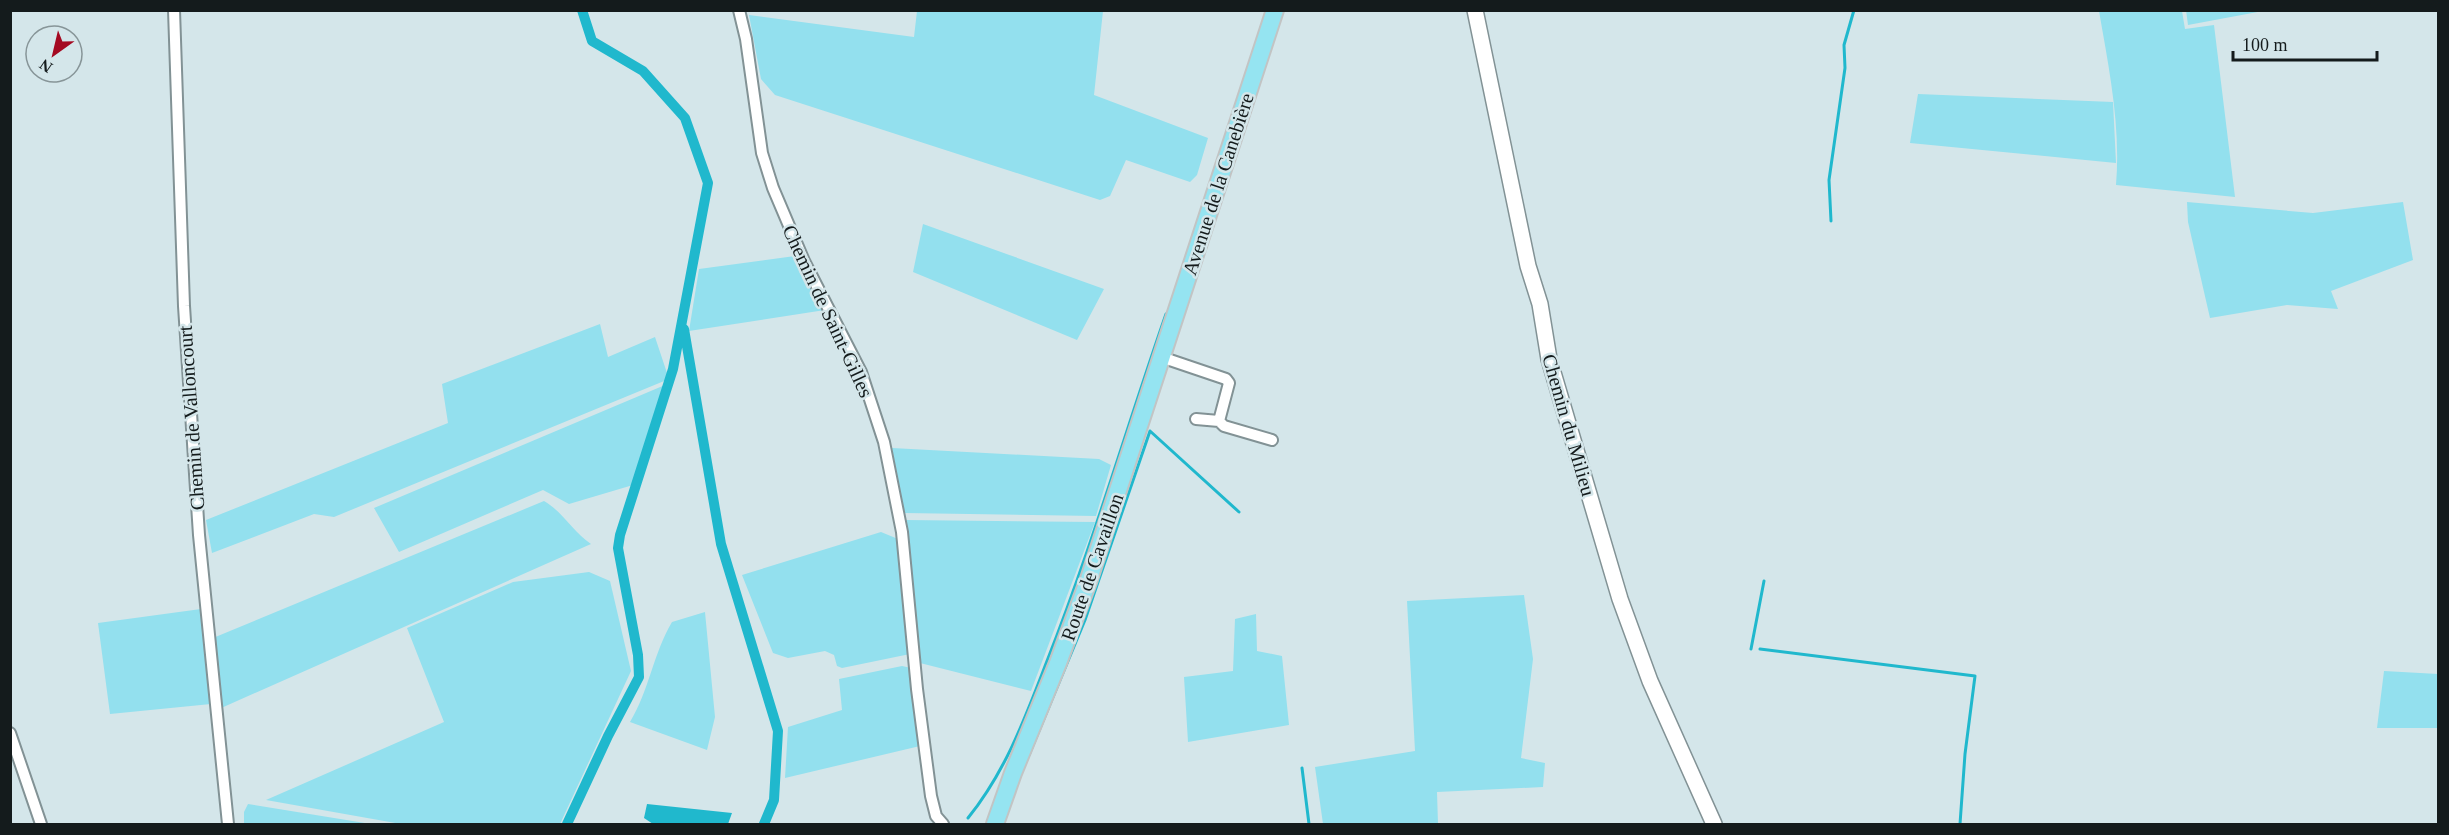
<svg xmlns="http://www.w3.org/2000/svg" width="2449" height="835" font-family="'Times New Roman',serif">
  <style>
    .green { fill: #93e0ee }
    .water { fill: #20b8cd }
    .lines { fill: none; stroke-linecap: round; stroke-linejoin: round }
    .stream { stroke: #20b8cd; stroke-width: 3 }
    .canal { stroke: #20b8cd; stroke-width: 10 }
    .street-casing { stroke: #829295; stroke-width: 14 }
    .secondary-casing { stroke: #829295; stroke-width: 18 }
    .primary-casing { stroke: #c2c4c4; stroke-width: 20 }
    .street { stroke: #fff; stroke-width: 10 }
    .secondary { stroke: #fff; stroke-width: 15 }
    .primary { stroke: #95e4f1; stroke-width: 16 }
    .labels { text-anchor: middle; dominant-baseline: central; stroke-width: 5; stroke-linejoin: round; paint-order: stroke }
    .street-label { font-size: 20px; fill: #141b1c; stroke: #d4e6ea }
  </style>
  <rect width="100%" height="100%" fill="#d4e6ea"/>
  <path class="green" d="M2186 10H2263V11L2188 25Z
    M917 11H1103L1094 95 1208 138 1197 175 1190 182 1126 160 1110 196 1100 200 775 95 761 79 749 15 914 37Z
    M2099 11H2182L2185 29 2214 25 2235 197 2116 185C2121 126 2109 69 2099 11Z
    M1918 94 2113 102 2116 163 1910 143Z
    M2187 202 2313 213 2403 202 2413 260 2331 291 2338 309 2287 305 2210 318 2188 222Z
    M923 224 1104 289 1077 340 913 272Z
    M795 256 825 310 689 331 699 269Z
    M600 324 608 357 655 337 669 379 334 517 314 514 212 553 206 520 448 423 442 384Z
    M665 385 633 485 569 504 543 490 399 552 374 508Z
    M892 448 1099 459 1111 465 1096 516 904 513Z
    M544 501C563 512 573 532 591 544L219 709 213 638Z
    M905 520 1095 522 1031 691 920 663Z
    M881 532 898 539 910 654 842 668 837 666 834 655 825 651 788 658 773 653 742 575Z
    M589 572 610 581 631 671 560 824H401L266 800 444 722 407 628 513 582Z
    M1524 595 1533 659 1521 758 1545 763 1543 787 1437 792 1438 824H1323L1315 767 1415 751 1407 601Z
    M201 609 211 704 110 714 98 623Z
    M705 612 715 717 707 750 630 722C649 691 653 654 672 622Z
    M1256 614 1257 651 1282 656 1289 725 1188 742 1184 677 1233 671 1235 619Z
    M902 666 911 668 920 746 785 778 788 727 842 710 839 679Z
    M2384 671 2438 674V728H2377Z
    M248 804 371 824H244V812Z"/>
  <path class="water" d="M647 804 732 813 728 824H653L644 818Z"/>
  <g class="lines">
    <path class="stream" d="M1831 221 1829 180 1845 68 1844 45 1854 10
      M1751 649 1764 581
      M1760 649 1975 676 1965 754 1960 824
      M1029 755 1085 620 1150 431 1239 512
      M1302 768 1309 824
      M968 818C1006 771 1025 718 1047 661 1092 547 1126 429 1166 314"/>
    <path class="canal" d="M684 329 721 544 778 731 774 800 764 824
      M567 824 608 736 639 677 638 655 618 548 620 535 673 369 708 183 685 118 643 71 592 41 582 10"/>
    <g class="street-casing">
      <path id="street" d="M174 10 184 306 199 535 228 824
        M739 10 746 39 762 153 773 188 804 261 861 372 884 442 902 532 917 689 931 796 936 816 943 824
        M1161 357 1226 379 1229 383 1219 421 1224 426 1272 440
        M1196 419 1219 421
        M10 733 41 824"/>
    </g>
    <g class="secondary-casing">
      <path id="secondary" d="M1475 10 1528 266 1540 304 1549 359 1620 599 1650 681 1714 824"/>
    </g>
    <g class="primary-casing">
      <path id="primary" d="M995 824 1013 773 1058 663 1089 579 1275 10"/>
    </g>
    <use href="#street" class="street"/>
    <use href="#secondary" class="secondary"/>
    <use href="#primary" class="primary"/>
  </g>
  <g class="labels">
    <g class="street-label">
      <text transform="translate(1218 184) rotate(-72)">Avenue de la Canebière</text>
      <text transform="translate(828 311) rotate(65)">Chemin de Saint-Gilles</text>
      <text transform="translate(191 418) rotate(-94)">Chemin de Valloncourt</text>
      <text transform="translate(1569 425) rotate(74)">Chemin du Milieu</text>
      <text transform="translate(1092 567) rotate(-71)">Route de Cavaillon</text>
    </g>
  </g>
  <rect width="2449" height="835" fill="none" stroke="#141b1c" stroke-width="24"/>
  <g transform="translate(54 54) rotate(214)"><circle r="28" fill="#d4e6ea" stroke="#879598" stroke-width="1.5"/>
  <path d="M0-4.5L10 22L0 15L-10 22Z" fill="#a40921"/>
  <text y="-9" font-size="16" font-weight="bold" text-anchor="middle" fill="#141b1c">N</text>
  </g>
  <path d="M2233 51v9h144v-9" fill="none" stroke="#141b1c" stroke-width="3"/>
  <text x="2242" y="51" font-size="18" fill="#141b1c" stroke="#d4e6ea" stroke-width="4.5" paint-order="stroke">100 m</text>
</svg>
